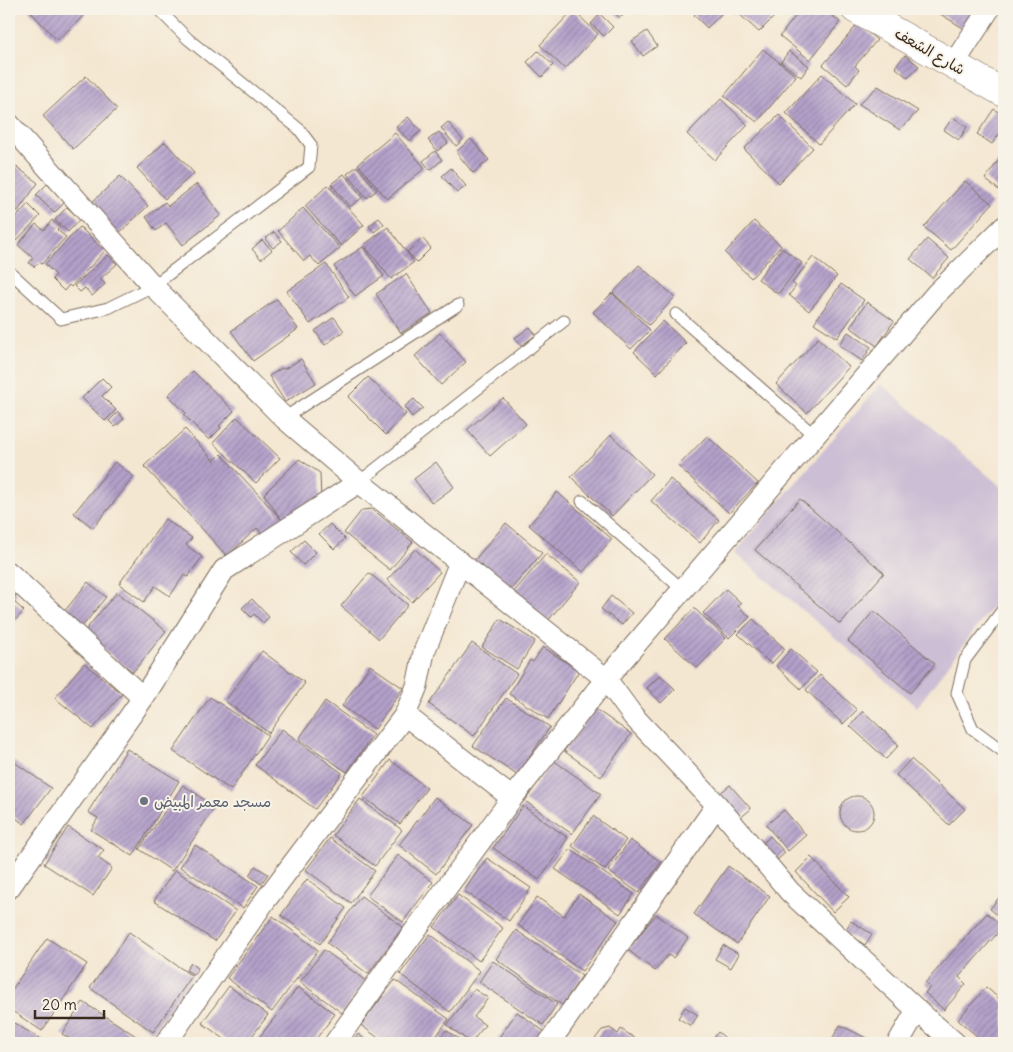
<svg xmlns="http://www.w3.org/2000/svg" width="1013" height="1052" font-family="Delius,'Playpen Sans Arabic',sans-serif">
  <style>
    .industrial { fill: #ccbed4 }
    .building { fill: url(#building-hatch) }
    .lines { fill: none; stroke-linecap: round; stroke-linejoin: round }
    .service-casing { stroke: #7c6c5d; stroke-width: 13 }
    .minor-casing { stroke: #7c6c5d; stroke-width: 23 }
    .tertiary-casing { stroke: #7c6c5d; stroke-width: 29 }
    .service { stroke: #fff; stroke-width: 11 }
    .minor { stroke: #fff; stroke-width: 21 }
    .tertiary { stroke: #fff; stroke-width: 28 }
    .worship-dot { fill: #6b7280; stroke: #f7f3e8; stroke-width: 2 }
    .labels { text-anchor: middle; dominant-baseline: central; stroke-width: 4; stroke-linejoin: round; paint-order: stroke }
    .street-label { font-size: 15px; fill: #3b2a1e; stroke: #f7f3e8 }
    .worship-label { font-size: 15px; fill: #5b616d; stroke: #f7f3e8; text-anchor: start }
  </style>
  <defs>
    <pattern id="building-hatch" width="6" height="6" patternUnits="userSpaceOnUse" patternTransform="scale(1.25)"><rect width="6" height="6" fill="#b4a1cb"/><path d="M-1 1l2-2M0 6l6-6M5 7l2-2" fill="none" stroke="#9483a4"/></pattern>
  </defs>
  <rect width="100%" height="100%" fill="#f7f3e8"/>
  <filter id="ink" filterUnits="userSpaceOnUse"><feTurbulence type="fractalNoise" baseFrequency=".02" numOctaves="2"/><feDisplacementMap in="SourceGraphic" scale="10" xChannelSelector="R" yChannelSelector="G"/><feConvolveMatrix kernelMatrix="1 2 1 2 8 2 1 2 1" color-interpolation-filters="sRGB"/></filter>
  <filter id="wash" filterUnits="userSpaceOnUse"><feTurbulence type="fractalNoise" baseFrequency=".0096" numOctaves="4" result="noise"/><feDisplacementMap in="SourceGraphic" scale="20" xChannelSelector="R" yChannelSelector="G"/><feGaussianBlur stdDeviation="1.12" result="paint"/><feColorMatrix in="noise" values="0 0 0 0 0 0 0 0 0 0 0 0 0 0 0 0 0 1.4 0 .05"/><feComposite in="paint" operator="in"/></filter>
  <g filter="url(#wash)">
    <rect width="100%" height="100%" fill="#f4e7d1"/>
    <path class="industrial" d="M881 384 1004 489V591L917 707 735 553Z"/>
    <g id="blocks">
      <path class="building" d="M28 9H91L57 40Z
        M610 9H629L620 18Z
        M700 9H724L725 10 707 28 694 15Z
        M728 9H740L734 14Z
        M744 9H782L759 32 739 14Z
        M801 9H824L840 22 810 60 780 36Z
        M932 9H982L968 31Z
        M573 10 598 34 565 69 540 45Z
        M600 14 613 27 604 36 591 24Z
        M858 24 877 40 855 66 859 70 847 85 823 65Z
        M647 31 657 46 643 56 632 41Z
        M763 49 796 76 757 122 724 96Z
        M538 51 553 65 542 77 527 62Z
        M789 51 809 66 801 77 781 62Z
        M905 55 919 66 908 78 895 67Z
        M822 74 855 104 819 144 786 113Z
        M86 76 117 109 73 149 43 116Z
        M878 86 918 111 900 130 859 104Z
        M721 99 748 125 715 160 687 134Z
        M994 109 1004 116V127L992 144 977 134Z
        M779 115 813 148 779 183 744 149Z
        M408 117 421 131 409 141 396 127Z
        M953 117 967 127 959 140 944 130Z
        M448 122 463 140 456 146 441 128Z
        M439 132 448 143 437 151 428 140Z
        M395 133 425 168 387 199 358 164Z
        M471 139 489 160 473 173 456 152Z
        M165 142 194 173 165 199 137 168Z
        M435 151 442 160 430 170 423 161Z
        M1004 153V194L985 179Z
        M9 161 38 183 18 211 9 204Z
        M357 166 377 190 367 198 347 174Z
        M451 168 466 186 457 193 442 176Z
        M344 174 363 197 350 207 331 184Z
        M120 176 148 206 117 235 89 205Z
        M965 181 992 204 951 250 924 227Z
        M47 184 65 202 54 213 36 195Z
        M197 184 221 215 183 245 166 223 156 231 146 217 165 202 168 206Z
        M328 185 364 225 341 246 305 206Z
        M28 204 40 216 16 241 9 234V225Z
        M67 207 80 219 68 232 55 220Z
        M303 208 340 248 319 266 310 256 304 261 278 231Z
        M379 218 384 224 374 232 369 226Z
        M52 220 60 227 57 230 66 237 42 264 39 262 34 267 29 263 33 258 18 245 36 224 44 230Z
        M754 221 781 246 751 278 725 253Z
        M80 227 105 251 71 287 69 285 64 291 52 279 56 275 45 264Z
        M388 227 414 262 391 279 364 245Z
        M274 232 282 241 273 248 265 239Z
        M422 238 431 248 417 262 407 252Z
        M927 239 949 258 932 278 910 259Z
        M262 240 272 250 261 259 252 249Z
        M363 247 384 276 355 296 334 266Z
        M782 248 802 263 778 294 758 279Z
        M108 255 117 264 100 279 105 284 92 296 85 288 80 292 74 286Z
        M813 257 837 276 809 311 789 295 796 286 792 283Z
        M326 264 349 297 310 324 287 291Z
        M639 265 675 297 649 325 613 293Z
        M406 274 432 313 401 333 376 294Z
        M841 284 864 300 837 338 814 323Z
        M612 293 650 330 631 349 593 312Z
        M277 299 298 329 253 361 231 331Z
        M867 302 894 321 877 346 850 327Z
        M334 317 344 331 325 345 315 331Z
        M663 321 686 343 657 374 634 352Z
        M530 327 536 335 521 346 515 338Z
        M848 332 871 347 862 361 839 345Z
        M440 333 466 362 441 385 415 356Z
        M818 338 849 367 807 413 776 384Z
        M301 359 316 383 285 402 269 376 282 368 284 369Z
        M193 371 234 411 219 426 221 428 209 440 184 415 186 413 168 395Z
        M368 377 406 414 386 435 348 397Z
        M102 378 111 387 102 396 116 410 105 421 82 398Z
        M503 398 526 424 490 456 467 430Z
        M414 399 423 408 412 417 404 407Z
        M118 412 124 419 115 427 109 421Z
        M237 417 280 458 256 483 213 443Z
        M185 429 214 461 221 454 282 520 264 536 257 528 227 556 144 466Z
        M611 435 652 474 612 516 571 477Z
        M707 436 758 483 729 513 678 466Z
        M299 459 320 473 321 500 285 525 264 494Z
        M115 462 134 477 93 528 74 513Z
        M436 462 454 487 432 503 414 479Z
        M670 479 719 520 700 543 651 501Z
        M557 492 612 539 583 572 529 525Z
        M800 499 884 573 840 624 755 550Z
        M372 509 413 542 390 570 344 533 362 510Z
        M165 519 192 538 186 545 202 557 188 577 184 575 170 596 155 586 144 602 119 584Z
        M506 523 542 553 508 593 472 563Z
        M330 524 345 539 334 549 319 534Z
        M304 540 316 552 303 565 291 552Z
        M415 549 440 572 412 602 387 580Z
        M546 554 580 582 547 622 512 594Z
        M369 573 408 605 379 639 341 606Z
        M88 582 106 597 82 627 64 612Z
        M9 586 17 594 12 600 24 611 9 627Z
        M726 589 741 603 738 606 750 617 729 638 703 613Z
        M117 592 166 631 133 672 83 633Z
        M611 596 632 613 622 625 601 609Z
        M252 599 269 617 263 623 254 614 251 617 242 608Z
        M694 608 726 638 697 668 665 639Z
        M874 611 935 664 910 693 848 641Z
        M500 619 535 641 517 669 482 647Z
        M753 619 785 649 771 664 738 634Z
        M472 643 517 674 474 736 429 704Z
        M543 647 579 671 548 719 509 694 530 660 533 662Z
        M791 649 817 672 801 689 776 666Z
        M262 651 305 683 269 733 225 701Z
        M84 663 122 694 93 729 55 698Z
        M370 665 403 688 375 729 342 706Z
        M660 675 675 689 661 703 647 688Z
        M820 675 857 710 843 724 806 690Z
        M210 697 268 735 231 790 173 751Z
        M506 698 550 727 517 775 473 746Z
        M325 701 373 735 347 772 299 739Z
        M594 708 631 734 601 777 564 751Z
        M863 711 899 745 886 759 850 726Z
        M282 729 342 773 315 809 255 765Z
        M127 749 179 781 133 856 91 830 98 818 88 812Z
        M10 759 51 788 24 824 9 813V761Z
        M911 759 965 809 949 825 896 775Z
        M390 760 427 788 400 824 363 797Z
        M553 760 601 794 572 834 525 801Z
        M183 785 215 807 172 871 139 849Z
        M730 785 751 809 739 819 718 795Z
        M840 813a17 17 0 1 1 34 0a17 17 0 1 1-34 0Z
        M435 797 473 825 436 874 399 845Z
        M360 799 402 830 375 866 333 835Z
        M523 806 568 838 539 880 493 848Z
        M784 810 806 835 788 851 766 825Z
        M593 816 626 840 605 870 572 846Z
        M68 827 104 850 98 858 112 868 93 896 44 864Z
        M770 836 785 853 776 861 761 845Z
        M330 838 375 871 351 903 306 870Z
        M630 840 661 862 639 893 608 871Z
        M195 845 258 886 243 908 180 867Z
        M570 849 634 894 620 914 555 869Z
        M398 855 433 882 403 922 367 896Z
        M811 857 849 897 833 912 796 872Z
        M487 858 531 888 509 921 464 891Z
        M255 866 268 874 261 884 249 875Z
        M728 866 770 896 737 944 694 914Z
        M175 870 236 911 215 941 154 901Z
        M307 879 346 908 320 944 281 915Z
        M1004 891V921L990 909Z
        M579 894 618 921 582 971 518 925 537 897 564 916Z
        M458 895 503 928 479 961 434 927Z
        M361 896 403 927 368 974 327 943Z
        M987 913 1003 927 959 977 966 984 944 1010 925 993 930 987 925 983Z
        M656 914 688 938 673 958 668 955 655 971 628 950Z
        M273 916 318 950 272 1012 227 978Z
        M851 921 872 934 865 945 854 938 843 934Z
        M516 930 582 976 562 1005 496 959Z
        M129 932 192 976 153 1032 90 988Z
        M430 934 480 971 450 1012 400 974Z
        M47 938 87 964 42 1031 9 1009V994Z
        M723 945 739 954 731 968 715 959Z
        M324 950 366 981 342 1013 300 982Z
        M493 961 557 1004 543 1025 479 982Z
        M191 963 198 968 194 975 186 970Z
        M395 980 449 1019 431 1043H385L361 1025Z
        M229 986 268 1015 247 1043H230L202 1023Z
        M298 987 335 1014 313 1043H255Z
        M986 987 1004 1003V1037L999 1043H985L958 1020Z
        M474 989 488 998 474 1017 485 1025 471 1043 447 1025Z
        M83 1002 147 1043H77L62 1034Z
        M685 1007 698 1015 691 1026 678 1018Z
        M517 1012 545 1032 537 1043H495Z
        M14 1023 44 1041 42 1043H9V1032Z
        M840 1025 876 1043H830Z
        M610 1028 618 1034 621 1029 642 1043H592L602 1030Z
        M446 1030 465 1043H436Z
        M718 1032 731 1043H709Z
        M358 1034 370 1043H351Z"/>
    </g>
  </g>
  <g filter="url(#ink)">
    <use href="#blocks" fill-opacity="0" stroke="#7c6c5d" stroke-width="1"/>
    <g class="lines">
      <g class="service-casing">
        <path id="service" d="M9 271 61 319 108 308 153 286 309 167 311 145 299 129 188 39 158 9
          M676 314 815 436
          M284 418 458 305
          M359 482 564 321
          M582 501 683 590
          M1004 608 965 660 957 693 973 729 1004 752"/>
      </g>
      <g class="minor-casing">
        <path id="minor" d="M953 65 989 9
          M9 124 153 286 284 418 359 482 606 679 633 716 717 805 790 892 917 1010 955 1043
          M9 573 143 698
          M405 715 512 798
          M9 888 143 698 224 570 359 482
          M166 1043 264 902 405 715 417 686 424 652 460 562
          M335 1043 387 969 512 798 606 679 936 294 1004 227
          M549 1043 717 805
          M898 1043 917 1010"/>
      </g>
      <g class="tertiary-casing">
        <path id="tertiary" d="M855 9 1004 93"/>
      </g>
      <use href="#service" class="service"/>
      <use href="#minor" class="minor"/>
      <use href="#tertiary" class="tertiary"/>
    </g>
  </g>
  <circle class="worship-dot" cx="144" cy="801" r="5"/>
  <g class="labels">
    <g class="street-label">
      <text transform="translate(930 51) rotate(30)">شارع الشعف</text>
    </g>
    <g class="worship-label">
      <text x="154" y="801">مسجد معمر المبيض</text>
    </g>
  </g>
  <rect width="1013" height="1052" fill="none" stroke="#f7f3e8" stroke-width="30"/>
  <path d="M35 1010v8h69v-8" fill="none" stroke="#3b2a1e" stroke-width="2.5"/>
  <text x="42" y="1010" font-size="15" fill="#3b2a1e" stroke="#f7f3e8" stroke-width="4" paint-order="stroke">20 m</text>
</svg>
